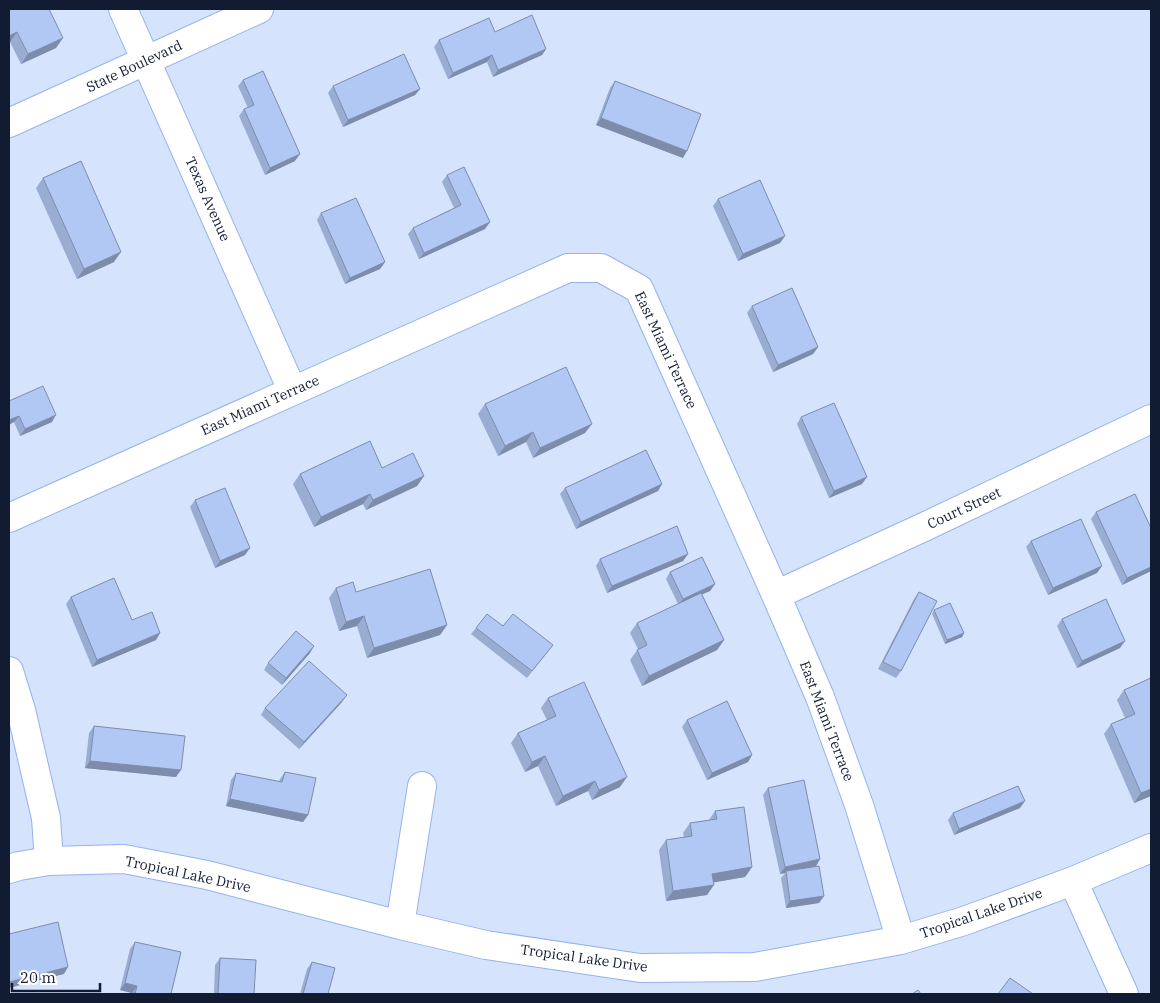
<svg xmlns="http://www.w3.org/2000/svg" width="1160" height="1003" font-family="'IBM Plex Serif',serif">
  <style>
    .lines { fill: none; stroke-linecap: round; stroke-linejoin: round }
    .minor-casing { stroke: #94b2f0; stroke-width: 30 }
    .minor { stroke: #fff; stroke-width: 28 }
    .wall { fill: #99acd2 }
    .shaded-wall { fill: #7d8cab }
    .building { fill: #b2c8f4; stroke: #7d8cab }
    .labels { text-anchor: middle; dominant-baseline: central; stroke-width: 5; stroke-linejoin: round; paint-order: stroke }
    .street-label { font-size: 14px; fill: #111c33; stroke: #fff }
  </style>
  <rect width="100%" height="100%" fill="#d6e3fd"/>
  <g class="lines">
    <g class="minor-casing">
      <path id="minor" d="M123 9 292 390
        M9 123 259 9
        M9 518 568 268H601L639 289 776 595 820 697 859 805 901 940
        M776 595 924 527 1151 419
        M9 671 21 710 46 818 49 861
        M9 869 19 866 49 861 124 859 207 875 400 925 486 945 640 968 755 967 901 940 964 921 1073 881 1151 848
        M1073 881 1124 994
        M400 925 422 786"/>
    </g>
    <use href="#minor" class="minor"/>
  </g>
  <path class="wall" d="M9 9 56 48 21 64 10 42Z
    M495 32 546 49 542 55 493 77 487 62 448 79 434 47 439 40Z
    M243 80 295 161 265 175 239 116 244 109 248 108 238 86Z
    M615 81 683 158 596 125 610 88Z
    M333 86 420 89 415 95 343 127 328 93Z
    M447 175 485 229 419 259 408 234 413 228 454 208 442 182Z
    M43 178 114 262 77 279 36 188Z
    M718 199 785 236 780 243 738 261 713 206Z
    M321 213 385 262 380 269 345 284 317 220Z
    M752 306 818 347 813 354 773 372 747 313Z
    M9 401 52 422 20 436 14 422Z
    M485 404 585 433 533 458 526 442 498 456 478 414Z
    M801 417 862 484 829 498 797 424Z
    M382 468 424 476 417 486 366 510 363 504 314 527 293 484 300 474Z
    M662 484 658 491 576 529 560 494 565 488Z
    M195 500 245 555 215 568 190 507Z
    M1096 512 1151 528V571L1122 585 1091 519Z
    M1031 541 1097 573 1048 595 1026 547Z
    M688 554 683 561 607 593 596 566 600 559Z
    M670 572 715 584 710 591 702 594 724 640 717 650 642 686 630 660 638 649 630 633 637 623 678 604 666 579Z
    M336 588 356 592 447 625 440 635 367 658 357 626 339 631 329 598Z
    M919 592 901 671 896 678 878 669 914 599Z
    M71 597 132 620 160 633 156 640 92 667 66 604Z
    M934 610 964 633 962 637 945 644 932 614Z
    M1062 619 1120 648 1077 668 1057 626Z
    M503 626 553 645 527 678 471 634 476 628Z
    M310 653 282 685 264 670 268 663Z
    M1151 678V796L1134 803 1104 734 1111 724 1125 718 1117 700 1124 690Z
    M548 698 620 787 592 800 588 791 556 806 538 766 525 772 511 743 518 733 547 720 541 708Z
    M342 702 299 749 261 715 265 708Z
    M687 720 752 755 748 762 707 780 682 727Z
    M94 726 176 777 85 768 89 733Z
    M285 772 308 815 303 822 226 806 231 780 236 773 279 782 280 779Z
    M768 788 820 859 816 866 824 896 819 903 786 908 781 878 785 873 780 874 763 795Z
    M1020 808 954 835 948 820 953 813Z
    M715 811 752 867 745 877 714 882 707 895 666 901 659 850 666 840 684 837 683 833 690 823 709 820Z
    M135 942 171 994H132V993L120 990 130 949Z
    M220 958 254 994H214L215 965Z
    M312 962 328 994H300L307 969Z"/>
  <path class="shaded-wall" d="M17 32 10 42H9V36Z
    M63 38 56 48 21 64 28 54Z
    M546 49 542 55 493 77 498 70Z
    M492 55 487 62 448 79 453 73Z
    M420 89 415 95 343 127 348 120Z
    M601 118 687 151 683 158 596 125Z
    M300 154 295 161 265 175 270 168Z
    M490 222 485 229 419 259 424 253Z
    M785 236 780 243 738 261 743 254Z
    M121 252 114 262 77 279 84 269Z
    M385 262 380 269 345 284 350 278Z
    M818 347 813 354 773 372 778 365Z
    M56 415 52 422 20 436 25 429Z
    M19 416 14 422 9 425V420Z
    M592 424 585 433 533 458 540 448Z
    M533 432 526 442 498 456 505 446Z
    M424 476 417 486 366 510 373 500Z
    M867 477 862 484 829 498 834 491Z
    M662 484 658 491 576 529 581 522Z
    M370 494 363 504 314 527 321 517Z
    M250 548 245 555 215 568 220 561Z
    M688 554 683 561 607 593 612 586Z
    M1102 566 1097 573 1048 595 1053 588Z
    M1151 567V571L1122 585 1127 578Z
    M715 584 710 591 678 605 683 599Z
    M364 616 357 626 339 631 346 622Z
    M447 625 440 635 367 658 374 648Z
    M160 633 156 640 92 667 97 660Z
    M964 633 962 637 945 644 947 640Z
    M724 640 717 650 642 686 649 676Z
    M1125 641 1120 648 1077 668 1082 661Z
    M314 646 310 653 282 685 286 678Z
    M347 695 342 702 299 749 304 742Z
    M752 755 748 762 707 780 712 773Z
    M545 756 538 766 525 772 532 762Z
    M90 761 181 770 176 777 85 768Z
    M627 777 620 787 592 800 599 790Z
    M595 781 588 791 556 806 563 796Z
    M1151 789V796L1134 803 1141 793Z
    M230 799 308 815 303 822 226 806Z
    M1025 801 1020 808 954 835 959 829Z
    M820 859 816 866 786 871 785 873 780 874 785 867Z
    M752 867 745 877 705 884 712 874Z
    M714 885 707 895 666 901 673 891Z
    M824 896 819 903 786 908 790 901Z
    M68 967 64 974 9 988V982Z
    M125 983 137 986 132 993 120 990Z"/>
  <path class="building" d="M9 9H49L63 38 28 54 17 32 9 36Z
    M532 15 546 49 498 70 492 55 453 73 439 40 489 18 495 32Z
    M404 54 420 89 348 120 333 86Z
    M263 71 300 154 270 168 244 109 254 105 243 80Z
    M615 81 701 114 687 151 601 118Z
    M81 161 121 252 84 269 43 178Z
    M464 167 490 222 424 253 413 228 461 205 447 175Z
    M760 180 785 236 743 254 718 199Z
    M356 198 385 262 350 278 321 213Z
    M792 288 818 347 778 365 752 306Z
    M566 367 592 424 540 448 533 432 505 446 485 404Z
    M43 386 56 415 25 429 19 416 9 420V401Z
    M834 403 867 477 834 491 801 417Z
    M370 441 382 468 413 453 424 476 373 500 370 494 321 517 300 474Z
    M646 450 662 484 581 522 565 488Z
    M225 488 250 548 220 561 195 500Z
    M1135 494 1151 528V567L1127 578 1096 512Z
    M1081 519 1102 566 1053 588 1031 541Z
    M677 526 688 554 612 586 600 559Z
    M702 557 715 584 683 599 670 572Z
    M430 569 447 625 374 648 364 616 346 622 336 588 353 582 356 592Z
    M114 578 132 620 152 612 160 633 97 660 71 597Z
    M919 592 937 601 901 671 883 662Z
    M701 593 724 640 649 676 637 650 647 645 637 623Z
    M1106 599 1125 641 1082 661 1062 619Z
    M950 603 964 633 947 640 934 610Z
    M487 614 503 626 513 614 553 645 532 671 476 628Z
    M296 631 314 646 286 678 268 663Z
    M309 661 347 695 304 742 265 708Z
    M1151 678V789L1141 793 1111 724 1135 714 1124 690Z
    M584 682 627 777 599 790 595 781 563 796 545 756 532 762 518 733 556 716 548 698Z
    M727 701 752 755 712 773 687 720Z
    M94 726 185 736 181 770 90 761Z
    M285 772 316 778 308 815 230 799 236 773 282 782Z
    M804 780 820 859 785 867 768 788Z
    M1018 786 1025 801 959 829 953 813Z
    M744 807 752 867 712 874 714 885 673 891 666 840 692 836 690 823 717 819 715 811Z
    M819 866 824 896 790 901 786 871Z
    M58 922 68 967 9 982V934Z
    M135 942 181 952 171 994H135L137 986 125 983Z
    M220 958 256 960 254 994H218Z
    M312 962 335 968 328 994H303Z
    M1010 978 1033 994H998Z
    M918 990 921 994H912Z"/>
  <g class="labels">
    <g class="street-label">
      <text transform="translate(134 66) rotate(-25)">State Boulevard</text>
      <text transform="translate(208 199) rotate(66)">Texas Avenue</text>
      <text transform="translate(666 350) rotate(65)">East Miami Terrace</text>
      <text transform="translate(260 405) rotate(-24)">East Miami Terrace</text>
      <text transform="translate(964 508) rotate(-25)">Court Street</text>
      <text transform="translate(827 721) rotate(69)">East Miami Terrace</text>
      <text transform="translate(188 874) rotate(12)">Tropical Lake Drive</text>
      <text transform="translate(981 913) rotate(-19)">Tropical Lake Drive</text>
      <text transform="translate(584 958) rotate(8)">Tropical Lake Drive</text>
    </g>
  </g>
  <rect width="1160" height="1003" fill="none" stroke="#111c33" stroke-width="20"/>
  <path d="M12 983v8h88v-8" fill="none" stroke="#111c33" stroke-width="2.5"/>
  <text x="20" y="983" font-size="15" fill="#111c33" stroke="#ffffff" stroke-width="4" paint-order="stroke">20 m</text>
</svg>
